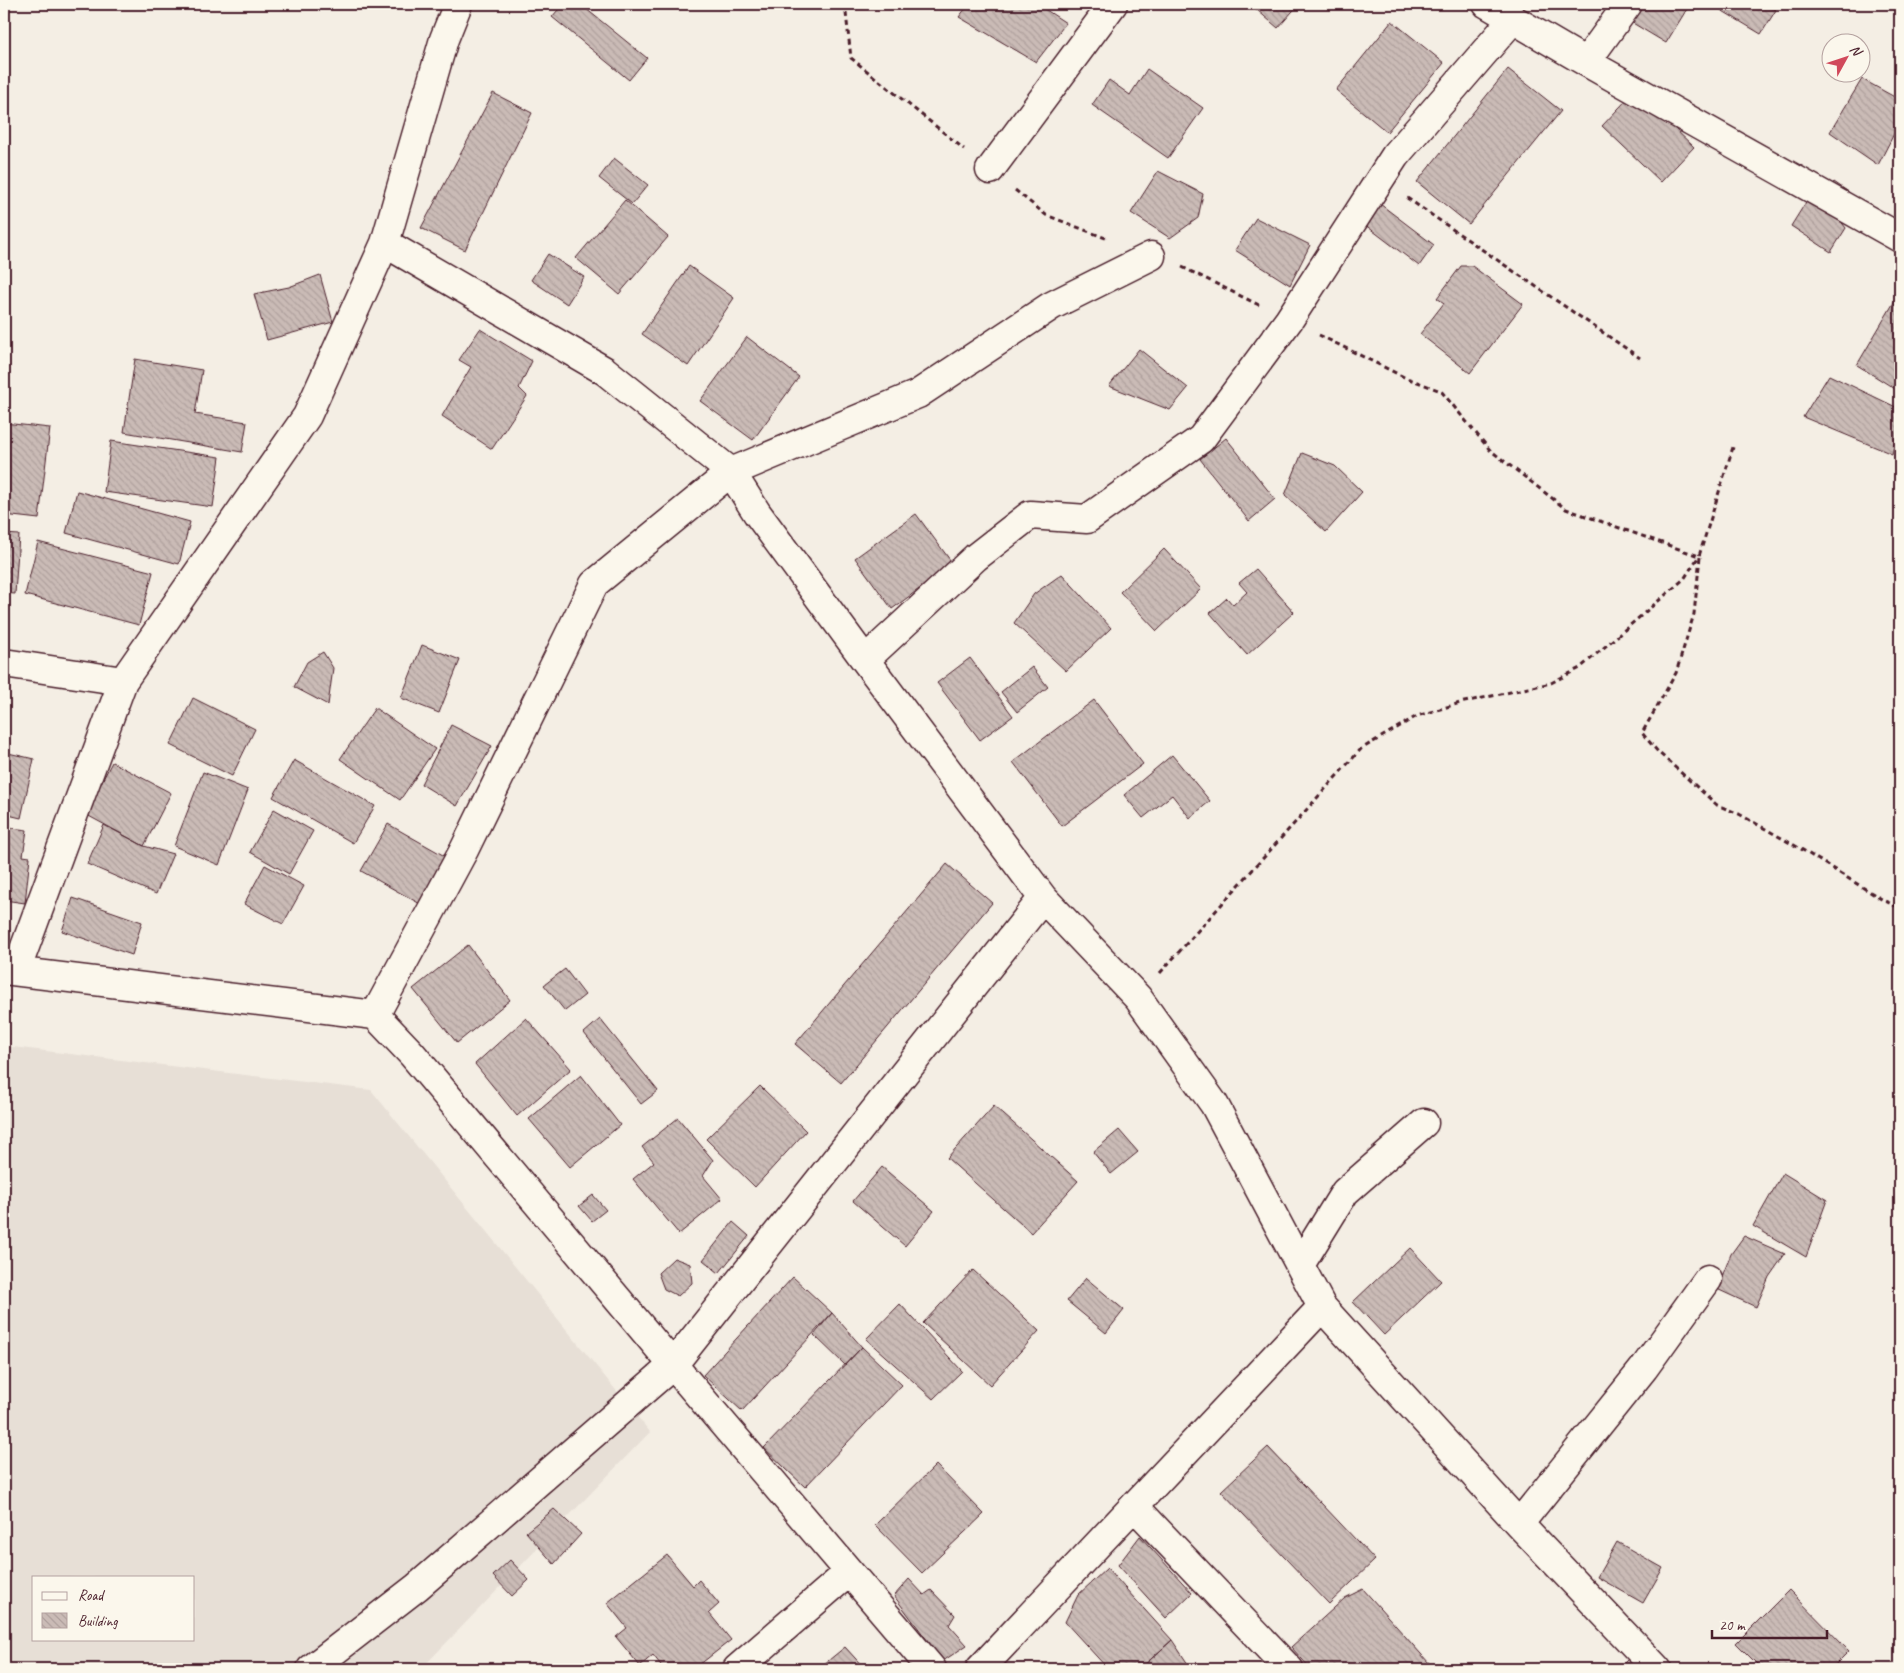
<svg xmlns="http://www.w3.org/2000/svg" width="1904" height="1673" font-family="Caveat,sans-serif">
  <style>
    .built { fill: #e7dfd6; fill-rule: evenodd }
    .building { fill: url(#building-back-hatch); stroke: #4a1f2b }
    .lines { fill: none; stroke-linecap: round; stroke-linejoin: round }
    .minor-casing { stroke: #4a1f2b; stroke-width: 31 }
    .path { stroke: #4a1f2b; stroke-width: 3; stroke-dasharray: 5 4; stroke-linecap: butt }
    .minor { stroke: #fbf7ec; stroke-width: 28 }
  </style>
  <defs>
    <pattern id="building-back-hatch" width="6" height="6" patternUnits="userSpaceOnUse" patternTransform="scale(1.25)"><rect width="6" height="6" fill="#cabbb6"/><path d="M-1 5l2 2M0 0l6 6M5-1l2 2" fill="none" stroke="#afa09d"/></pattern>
  </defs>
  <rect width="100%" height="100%" fill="#f4eee4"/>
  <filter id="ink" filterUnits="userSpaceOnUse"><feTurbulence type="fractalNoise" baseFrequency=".02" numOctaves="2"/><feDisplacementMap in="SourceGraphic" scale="10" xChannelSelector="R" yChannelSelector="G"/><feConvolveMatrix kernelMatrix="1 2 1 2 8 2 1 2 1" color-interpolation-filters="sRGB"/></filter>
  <g filter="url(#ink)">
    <path class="built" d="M4 1046 371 1090 650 1432 421 1669H4ZM34 1577H194V1639H34Z"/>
    <path class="building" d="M563 4H580L647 58 629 80 552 17Z
      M969 4H1037L1066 23 1036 62 959 17Z
      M1250 4H1299L1278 28Z
      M1636 4H1690L1666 43 1626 19Z
      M1711 4H1766L1776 10 1761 34Z
      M1392 21 1444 63 1387 132 1336 90Z
      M1147 69 1203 108 1168 158 1092 105 1109 80 1130 95Z
      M1508 69 1561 111 1469 224 1417 182Z
      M1862 79 1900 100V122L1878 165 1830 132Z
      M1635 91 1694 147 1661 182 1602 126Z
      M493 93 532 113 465 250 421 228Z
      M614 158 648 185 632 204 599 178Z
      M1158 171 1203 194 1198 218 1170 238 1131 213Z
      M1834 182 1850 193 1836 215 1846 228 1831 252 1791 226 1806 202 1817 208Z
      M625 200 668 237 619 294 576 258Z
      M1380 204 1434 245 1419 266 1364 224Z
      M1256 218 1310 245 1290 285 1235 250Z
      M548 254 584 277 567 304 531 280Z
      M689 266 734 298 688 366 642 334Z
      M1461 266H1472L1523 304 1470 373 1420 334 1444 303 1437 298Z
      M320 275 333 322 267 340 254 294 289 287Z
      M1900 292V392L1857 365Z
      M480 329 532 361 519 388 527 396 492 449 442 416 471 367 459 360Z
      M747 337 799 377 753 440 700 401Z
      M1139 349 1188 388 1170 410 1109 386Z
      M135 359 202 370 195 414 247 422 242 452 124 432Z
      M1829 375 1900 409V423L1892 454 1803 417Z
      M4 423 50 428 39 519 4 515Z
      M1226 438 1275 499 1249 521 1200 459Z
      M111 441 220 457 213 507 104 492Z
      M1302 453 1335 466 1362 492 1326 532 1285 495Z
      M77 491 190 522 179 564 66 533Z
      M916 514 953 564 892 609 855 558Z
      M4 534 19 535 15 594 4 593Z
      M38 542 153 572 139 625 25 595Z
      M1164 549 1201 589 1157 631 1120 592Z
      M1256 569 1294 612 1247 655 1210 613 1227 598 1233 605 1247 592 1239 583Z
      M1062 574 1111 628 1066 671 1014 623 1034 594Z
      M422 645 460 660 439 713 401 698Z
      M323 652 333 668 328 705 294 687 307 662Z
      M970 658 1013 716 980 740 937 683Z
      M1032 667 1048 687 1017 712 1001 692Z
      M193 698 255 729 232 776 170 745Z
      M1094 700 1143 764 1062 826 1013 762Z
      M375 708 435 749 400 800 340 759Z
      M451 725 492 746 457 806 421 784Z
      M4 752 34 759 21 818 4 814Z
      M1172 755 1210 801 1190 818 1172 795 1143 818 1124 795Z
      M294 760 375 806 353 843 273 797Z
      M112 762 171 793 144 846 85 814Z
      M203 772 248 790 219 865 174 846Z
      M274 809 313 831 289 874 250 852Z
      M388 824 450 859 424 906 361 871Z
      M104 825 144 846 173 854 156 894 87 864Z
      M4 827 27 830 23 856 30 857 25 903 4 900Z
      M947 864 992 903 841 1083 795 1044Z
      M265 865 304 886 283 924 244 904Z
      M73 898 142 922 132 955 62 931Z
      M468 945 510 1000 457 1043 413 989Z
      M565 969 585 995 565 1011 544 985Z
      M526 1018 571 1069 517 1116 475 1064Z
      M600 1019 658 1091 641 1104 584 1033Z
      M581 1075 620 1125 570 1167 529 1119Z
      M760 1086 806 1131 755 1187 706 1139Z
      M994 1106 1078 1181 1031 1233 947 1158Z
      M678 1118 713 1160 703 1176 722 1199 679 1234 633 1179 654 1162 642 1147Z
      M1119 1130 1138 1152 1111 1174 1093 1152Z
      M882 1167 934 1211 905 1246 853 1201Z
      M1783 1173 1827 1200 1806 1257 1753 1226Z
      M593 1195 606 1210 592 1221 579 1206Z
      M733 1222 749 1236 719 1273 703 1260Z
      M1744 1236 1785 1254 1769 1277 1756 1307 1717 1289 1731 1254Z
      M1410 1248 1441 1281 1384 1335 1353 1302Z
      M674 1258 690 1264 692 1283 678 1296 664 1289 658 1273Z
      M973 1270 1039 1331 990 1385 923 1323Z
      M793 1277 832 1313 742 1411 703 1375Z
      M1086 1278 1124 1310 1106 1333 1067 1301Z
      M900 1304 962 1371 933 1399 866 1339Z
      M832 1313 862 1347 845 1365 814 1335Z
      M862 1347 902 1385 805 1487 764 1448Z
      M1268 1447 1375 1560 1329 1604 1221 1491Z
      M936 1465 984 1514 922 1573 875 1525Z
      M554 1509 581 1534 554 1564 526 1532Z
      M1140 1536 1192 1593 1166 1618 1118 1565Z
      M1617 1542 1663 1568 1643 1603 1597 1577Z
      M667 1555 693 1586 699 1580 719 1604 709 1613 731 1640 694 1669H664L653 1655 640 1666 616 1637 627 1628 607 1603Z
      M510 1560 529 1580 512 1596 493 1576Z
      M1107 1568 1172 1640 1140 1669H1108L1065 1622 1078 1595Z
      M909 1579 924 1595 931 1590 955 1615 949 1625 967 1645 943 1661 894 1596Z
      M1363 1589 1429 1663 1421 1669H1311L1291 1647 1345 1598Z
      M1789 1590 1849 1651 1831 1669H1762L1736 1643Z
      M1172 1640 1188 1664 1183 1669H1140Z
      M845 1647 865 1669H818Z
      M1631 1656 1644 1669H1618Z"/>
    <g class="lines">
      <g class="minor-casing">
        <path id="minor" d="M1487 4 1586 62 1900 238
          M1586 62 1628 4
          M990 170 1113 4
          M385 243 605 371 731 472 757 513 865 660 1043 898
          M865 660 976 557 1030 515 1087 519 1201 439 1289 320 1395 156 1513 19
          M4 663 123 681
          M4 970 375 1015 412 1054 673 1365 932 1669
          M16 971 123 681 307 416 385 243 444 39 458 4
          M375 1015 464 850 594 584 731 472 918 394 1051 306 1151 256
          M1300 1265 1345 1192 1424 1123
          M1134 1506 1289 1669
          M1519 1524 1644 1368 1708 1279
          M311 1669 417 1587 673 1365 1043 898 1138 998 1214 1104 1322 1307 1519 1524 1657 1669
          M737 1669 849 1572
          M980 1669 1322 1307"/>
      </g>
      <path class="path" d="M845 4 851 58 964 149
        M1015 190 1046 215 1108 239
        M1407 198 1640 358
        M1182 267 1259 305
        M1319 335 1404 377 1441 391 1490 450 1566 509 1699 556
        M1700 557 1694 614 1676 673 1642 733 1658 752 1717 805 1739 814 1801 849 1883 900 1900 908
        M1160 973 1361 749 1417 716 1460 703 1551 683 1580 668 1684 579 1699 556 1734 444"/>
      <use href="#minor" class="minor"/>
    </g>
  </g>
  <rect width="1904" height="1673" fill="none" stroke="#fbf7ec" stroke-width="20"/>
  <rect x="10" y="10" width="1884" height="1653" fill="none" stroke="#4a1f2b" stroke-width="2" filter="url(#ink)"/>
  <rect x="32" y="1576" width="162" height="65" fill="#fbf7ec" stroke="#b4a19f"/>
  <rect x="42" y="1592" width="25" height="8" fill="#fbf7ec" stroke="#b4a19f"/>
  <text x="78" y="1600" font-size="15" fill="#4a1f2b">Road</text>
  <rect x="42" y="1613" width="25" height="15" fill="url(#building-back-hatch)" stroke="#b4a19f"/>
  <text x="78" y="1626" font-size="15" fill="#4a1f2b">Building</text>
  <g transform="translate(1846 58) rotate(50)"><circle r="24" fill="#fbf7ec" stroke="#b4a19f"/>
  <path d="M0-4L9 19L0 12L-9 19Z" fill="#d1495b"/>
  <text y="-8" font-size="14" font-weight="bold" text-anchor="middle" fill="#4a1f2b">N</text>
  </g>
  <path d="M1712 1630v8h115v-8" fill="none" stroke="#4a1f2b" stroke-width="2.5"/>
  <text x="1719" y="1630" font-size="15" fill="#4a1f2b" stroke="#fbf7ec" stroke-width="4" paint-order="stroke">20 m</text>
</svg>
